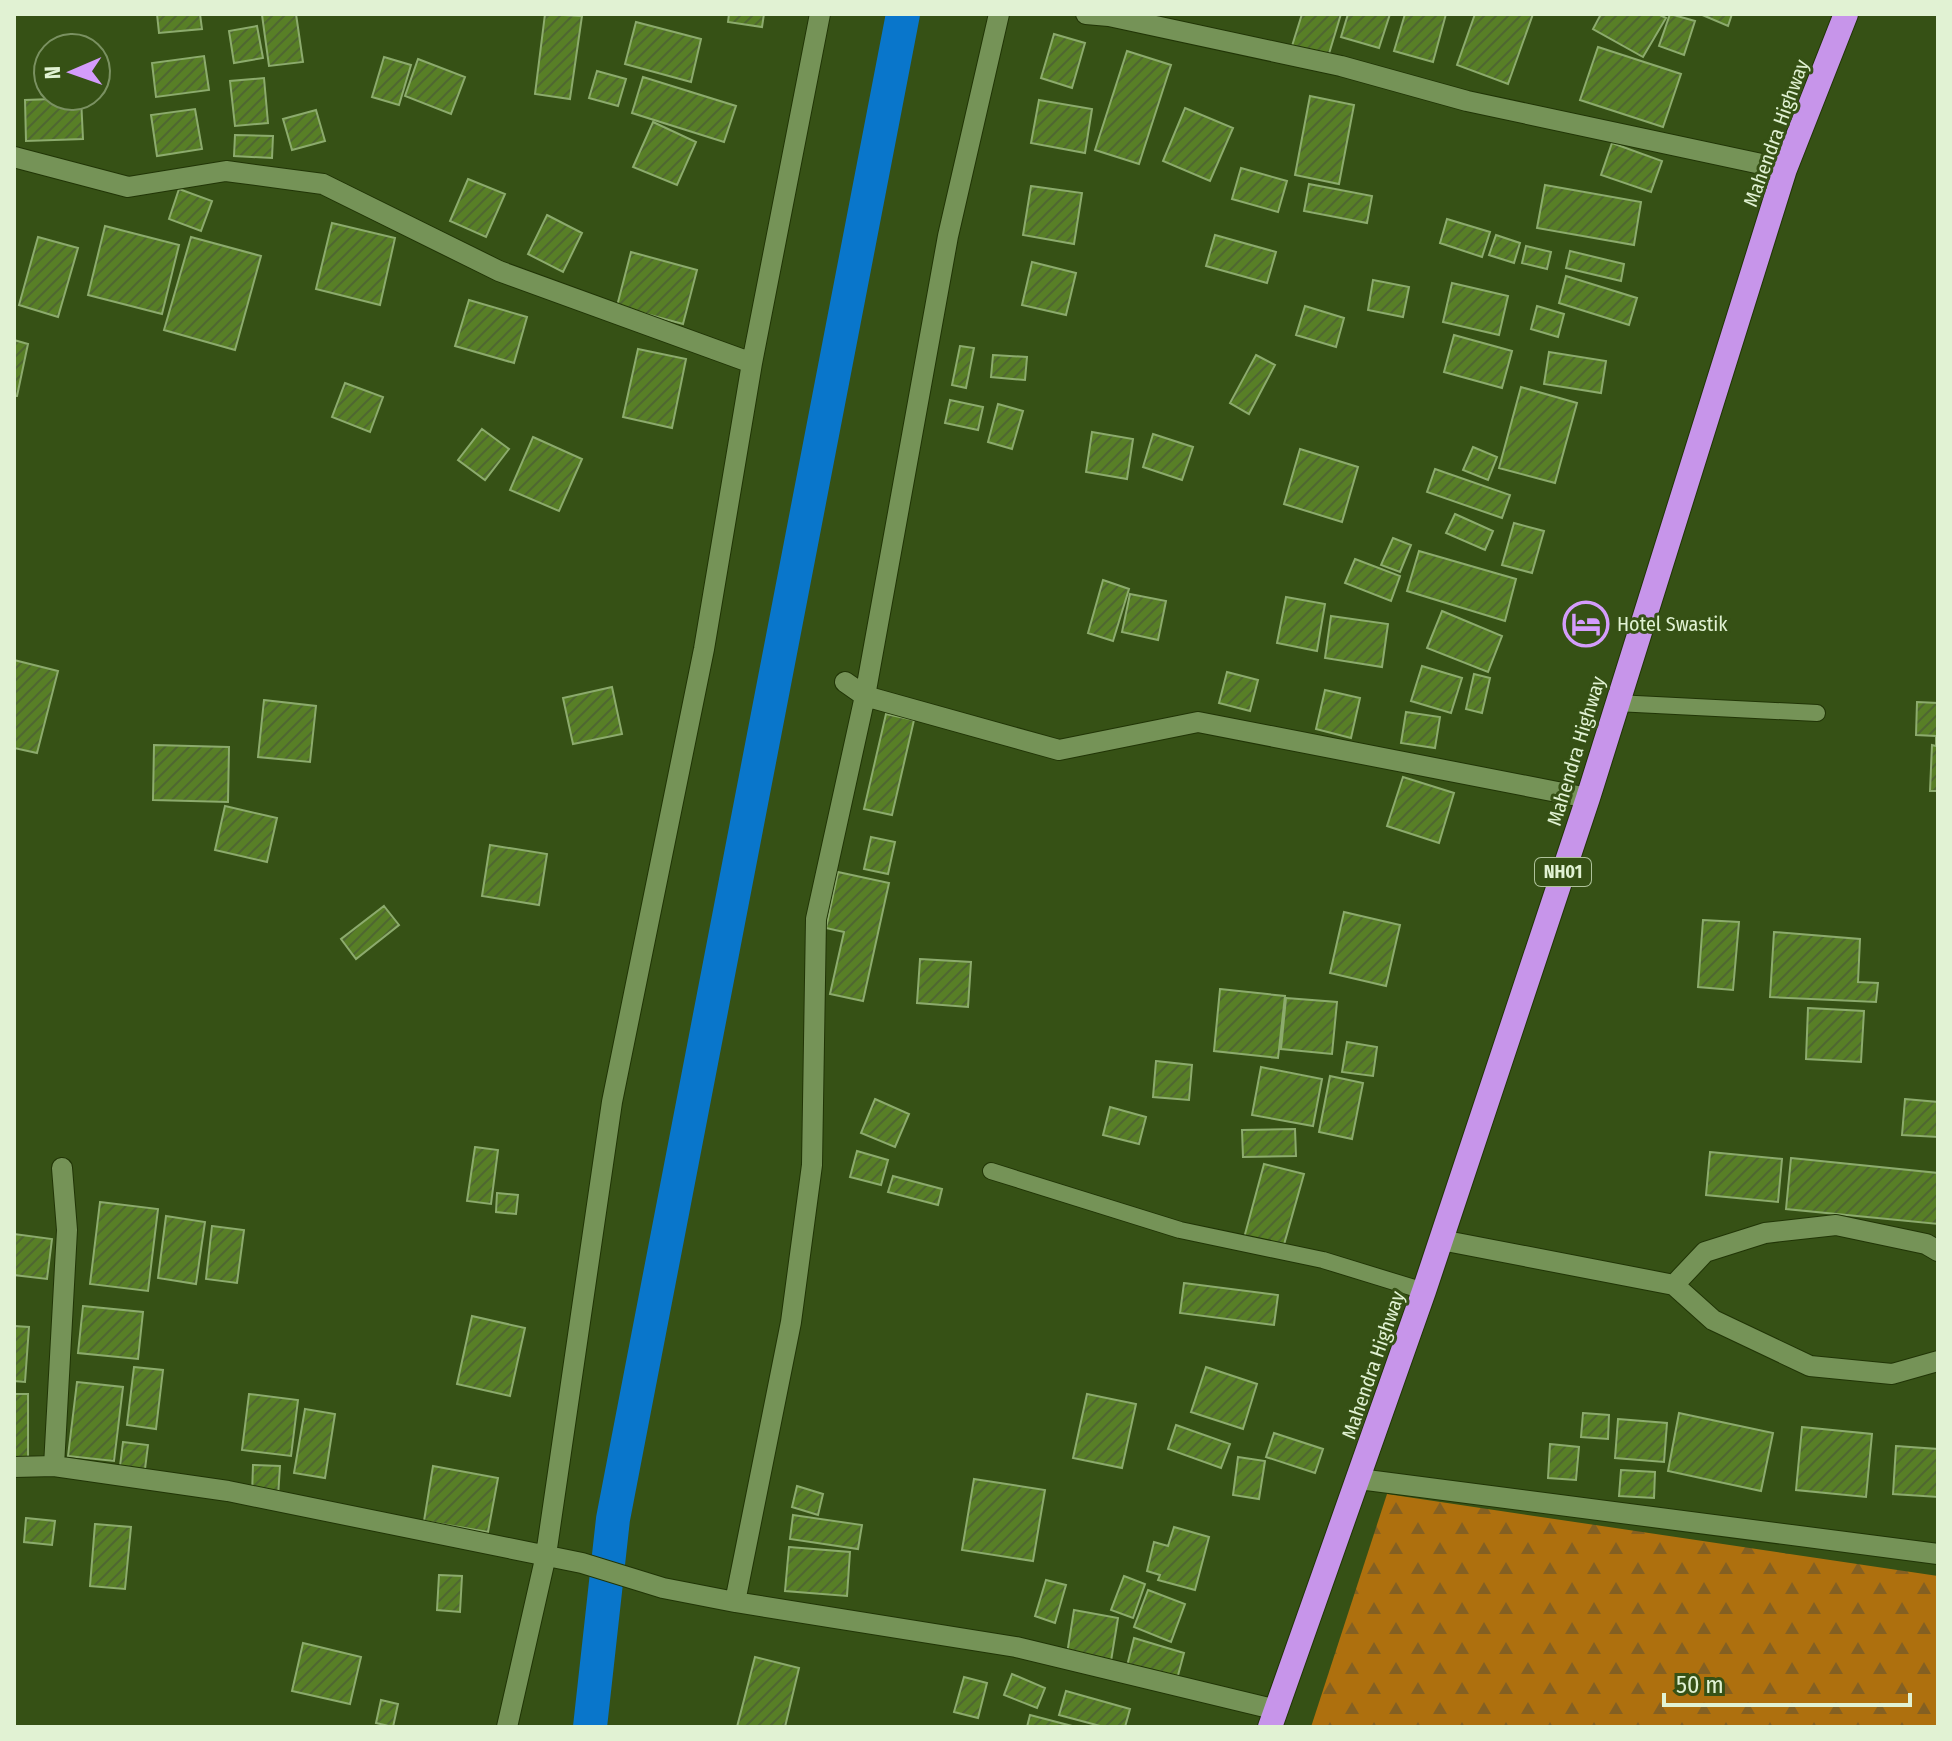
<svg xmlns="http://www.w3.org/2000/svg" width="1952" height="1741" font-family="'Fira Sans Condensed',sans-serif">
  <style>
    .forest { fill: url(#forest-firs) }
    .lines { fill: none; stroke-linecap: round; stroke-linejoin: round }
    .canal { stroke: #0976cb; stroke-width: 34 }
    .building { fill: url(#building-hatch); stroke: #8cab6d; stroke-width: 2 }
    .lane-casing { stroke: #213506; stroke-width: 18 }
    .street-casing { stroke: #213506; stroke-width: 22 }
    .highway-casing { stroke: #213506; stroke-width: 26 }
    .lane { stroke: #759357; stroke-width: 16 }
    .street { stroke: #759357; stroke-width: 20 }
    .highway { stroke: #c795ea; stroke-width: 24 }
    .labels { text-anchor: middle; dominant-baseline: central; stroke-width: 6; stroke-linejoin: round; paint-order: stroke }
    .shield { fill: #365115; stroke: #aec29a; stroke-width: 2 }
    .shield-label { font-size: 18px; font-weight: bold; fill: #e1f2d3 }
    .street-label { font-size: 20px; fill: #e1f2d3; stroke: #365115 }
    .poi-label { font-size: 20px; fill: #e1f2d3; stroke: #365115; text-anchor: start }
  </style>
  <defs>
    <pattern id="forest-firs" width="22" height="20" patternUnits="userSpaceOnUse" patternTransform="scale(2)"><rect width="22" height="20" fill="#ae700e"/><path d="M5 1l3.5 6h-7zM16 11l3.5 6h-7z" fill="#846022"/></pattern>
    <pattern id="building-hatch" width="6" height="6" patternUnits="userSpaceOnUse" patternTransform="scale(2)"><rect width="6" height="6" fill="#587f26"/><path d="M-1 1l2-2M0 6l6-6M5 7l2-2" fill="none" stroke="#4f6731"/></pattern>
  </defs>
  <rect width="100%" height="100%" fill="#365115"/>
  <path class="forest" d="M1387 1494 1938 1576V1727H1311Z"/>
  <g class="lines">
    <path class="canal" d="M590 1727 613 1519 903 14"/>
  </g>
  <path class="building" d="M157 14H200L202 29 159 33Z
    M296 14 303 62 269 66 262 15Z
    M545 14 582 16 570 99 535 94Z
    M729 14H764L762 27 728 22Z
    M1302 14H1341L1328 57 1292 46Z
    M1348 14H1390L1379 48 1341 37Z
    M1405 14H1446L1433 62 1394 51Z
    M1475 14H1533L1508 84 1457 65Z
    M1601 14H1658L1666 18 1643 57 1593 29Z
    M1670 14 1695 21 1684 55 1659 46Z
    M1700 14H1732L1728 26Z
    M636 22 701 39 691 82 625 64Z
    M257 26 263 58 234 63 229 31Z
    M1054 34 1085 43 1072 88 1041 78Z
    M1598 47 1681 74 1663 127 1580 100Z
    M1127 51 1171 65 1139 164 1095 150Z
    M204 56 209 90 156 97 152 63Z
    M384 57 411 65 399 105 372 97Z
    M418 59 465 77 451 114 405 96Z
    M597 71 626 79 618 106 589 98Z
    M643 77 736 106 724 142 632 113Z
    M264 78 268 123 235 126 230 81Z
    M1310 96 1354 105 1339 184 1295 175Z
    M81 98 83 139 26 141 25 100Z
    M1039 100 1092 109 1085 153 1031 143Z
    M1185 108 1233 128 1210 181 1163 161Z
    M195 109 202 149 157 156 151 115Z
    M316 110 325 141 292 150 283 119Z
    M653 122 696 142 677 185 633 167Z
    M235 135 273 136 272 158 234 156Z
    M1612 143 1662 161 1651 192 1601 175Z
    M1241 168 1287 181 1278 212 1232 199Z
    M468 179 505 194 486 237 450 221Z
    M1309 184 1372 196 1367 223 1304 211Z
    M1545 185 1641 202 1634 245 1537 228Z
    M1031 186 1082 193 1074 244 1023 235Z
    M179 189 212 201 201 231 169 219Z
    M547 215 582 233 563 272 528 254Z
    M1447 219 1490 232 1482 257 1440 243Z
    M332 223 395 238 380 305 316 289Z
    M105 226 179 245 162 314 88 295Z
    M1215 235 1276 252 1267 283 1206 266Z
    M1496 235 1520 243 1514 263 1489 255Z
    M38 237 78 248 58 317 19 305Z
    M191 237 261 256 235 350 164 330Z
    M1526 246 1551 252 1547 269 1522 263Z
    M1570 251 1624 264 1621 281 1566 268Z
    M631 252 697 270 683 324 617 306Z
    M1032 262 1076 273 1066 315 1022 305Z
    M1566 276 1637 298 1629 325 1559 303Z
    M1373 280 1409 287 1403 317 1368 310Z
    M1452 283 1508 296 1499 335 1443 322Z
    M469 300 527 317 514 363 455 346Z
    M1305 306 1344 318 1336 347 1296 335Z
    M1537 306 1564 314 1558 337 1531 329Z
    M1454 335 1512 351 1502 388 1444 372Z
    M14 340 28 344 17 396H14Z
    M960 346 974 348 966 388 952 385Z
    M638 349 686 359 672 428 623 417Z
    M1549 352 1606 361 1601 393 1544 384Z
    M993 355 1027 357 1025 380 991 377Z
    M1256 355 1275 365 1249 414 1230 403Z
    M345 383 383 397 370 432 332 417Z
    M1521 387 1577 403 1555 483 1499 468Z
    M950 400 983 407 978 430 945 423Z
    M998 404 1023 411 1012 449 988 442Z
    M482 429 509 449 485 480 458 460Z
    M1092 432 1133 439 1127 479 1086 472Z
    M1153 434 1193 447 1182 480 1143 467Z
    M533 437 582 459 559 511 510 490Z
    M1473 447 1497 457 1488 480 1463 470Z
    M1300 449 1358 467 1342 522 1284 504Z
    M1435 469 1510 495 1502 518 1427 492Z
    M1455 514 1493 531 1485 550 1446 533Z
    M1514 523 1544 531 1532 573 1502 565Z
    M1393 538 1411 545 1400 572 1381 565Z
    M1419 551 1516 579 1505 621 1407 591Z
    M1355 559 1400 576 1391 601 1345 583Z
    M1103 580 1129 589 1113 641 1088 633Z
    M1130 594 1166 601 1158 640 1122 632Z
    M1286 597 1325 604 1317 651 1277 643Z
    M1442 611 1502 636 1488 672 1427 648Z
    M1331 616 1388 624 1382 667 1325 658Z
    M14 660 58 671 37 753 14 748Z
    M1422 666 1462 678 1451 713 1411 701Z
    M1227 672 1258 680 1250 711 1219 703Z
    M1474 674 1490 678 1482 713 1466 709Z
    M612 687 622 734 573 744 563 698Z
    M1325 690 1360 698 1351 738 1316 729Z
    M264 700 316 706 310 762 258 757Z
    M1917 702 1938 703V791H1930L1932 745 1936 746V736L1916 735Z
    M1406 712 1440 717 1435 748 1401 743Z
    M886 714 914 720 892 815 864 809Z
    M154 745 229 747 228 802 153 800Z
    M1403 777 1454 793 1439 843 1387 826Z
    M225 806 277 818 267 862 215 850Z
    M871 837 895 842 888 874 864 869Z
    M490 845 547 854 539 905 482 896Z
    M838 872 889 883 863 1001 830 994 844 932 826 928Z
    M384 906 399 925 356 959 341 939Z
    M1344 912 1400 925 1386 986 1330 973Z
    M1703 920 1739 922 1733 990 1698 987Z
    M1774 932 1860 939 1858 982 1878 983 1876 1002 1770 997Z
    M920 959 971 962 968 1007 917 1003Z
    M1220 989 1285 996 1278 1058 1214 1051Z
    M1286 998 1337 1002 1332 1054 1281 1049Z
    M1808 1008 1864 1011 1861 1062 1806 1059Z
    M1347 1042 1377 1047 1373 1076 1342 1072Z
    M1156 1061 1192 1065 1189 1100 1153 1097Z
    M1261 1067 1322 1079 1313 1126 1252 1115Z
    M1330 1076 1363 1083 1352 1139 1319 1132Z
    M875 1099 909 1114 895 1147 861 1133Z
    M1905 1099 1938 1102V1137L1902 1135Z
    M1110 1107 1146 1117 1139 1144 1103 1135Z
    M1295 1129 1296 1156 1243 1157 1242 1130Z
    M475 1147 498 1150 491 1204 467 1201Z
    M857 1151 888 1160 881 1185 850 1177Z
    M1710 1152 1782 1159 1778 1202 1706 1195Z
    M1791 1158 1938 1173V1224L1786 1209Z
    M1264 1164 1304 1174 1283 1248 1244 1238Z
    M893 1176 942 1189 938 1205 888 1192Z
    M497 1193 518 1195 516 1214 496 1212Z
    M100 1202 158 1209 148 1291 90 1284Z
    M166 1216 205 1222 196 1284 158 1278Z
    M212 1226 244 1230 237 1283 206 1279Z
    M14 1234 52 1239 47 1279 14 1275Z
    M1184 1283 1278 1295 1274 1325 1180 1313Z
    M83 1306 143 1312 138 1359 78 1353Z
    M472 1316 525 1328 510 1396 457 1384Z
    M14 1326 29 1327 25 1382 14 1381Z
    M134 1367 163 1370 156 1429 127 1425Z
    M1206 1367 1257 1384 1243 1429 1191 1412Z
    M77 1382 123 1387 114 1461 68 1456Z
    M14 1394H28V1459L14 1458Z
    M249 1394 298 1400 291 1456 242 1450Z
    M1087 1394 1136 1404 1122 1468 1073 1458Z
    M305 1409 335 1414 325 1478 294 1473Z
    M1583 1413 1609 1415 1608 1439 1581 1437Z
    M1679 1413 1773 1433 1761 1491 1668 1471Z
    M1618 1419 1667 1423 1664 1462 1615 1458Z
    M1176 1425 1230 1444 1221 1468 1168 1449Z
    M1802 1427 1872 1434 1866 1497 1796 1490Z
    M1274 1433 1323 1449 1315 1473 1266 1457Z
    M123 1442 148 1445 144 1477 119 1474Z
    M1550 1444 1579 1447 1576 1480 1548 1478Z
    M1896 1446 1938 1449V1497L1893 1494Z
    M1238 1457 1265 1461 1259 1499 1233 1495Z
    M253 1465 280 1466 278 1497 252 1495Z
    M433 1466 498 1478 488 1532 424 1521Z
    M1621 1470 1655 1472 1654 1498 1619 1496Z
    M974 1479 1045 1490 1033 1561 962 1550Z
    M797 1486 823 1494 818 1515 792 1507Z
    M793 1515 862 1525 858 1549 790 1539Z
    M26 1518 55 1521 52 1545 24 1542Z
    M95 1524 131 1527 125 1589 90 1586Z
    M1174 1527 1209 1537 1195 1590 1158 1580 1160 1575 1147 1571 1154 1542 1168 1546Z
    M789 1547 850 1552 847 1596 785 1591Z
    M439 1575 462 1576 460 1612 437 1610Z
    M1124 1576 1145 1584 1133 1618 1111 1610Z
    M1046 1580 1066 1585 1055 1623 1035 1616Z
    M1148 1590 1185 1604 1171 1642 1134 1627Z
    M1074 1610 1118 1618 1111 1661 1067 1654Z
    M1134 1638 1184 1653 1177 1679 1127 1666Z
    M303 1643 361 1657 350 1704 292 1691Z
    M755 1657 799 1668 785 1727H737Z
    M1012 1674 1045 1688 1037 1708 1004 1695Z
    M964 1677 987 1683 978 1718 954 1712Z
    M1066 1691 1130 1709 1125 1727H1104L1059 1715Z
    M381 1700 398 1704 393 1727 376 1723Z
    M1030 1715 1076 1727H1027Z"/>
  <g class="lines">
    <g class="lane-casing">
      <path id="lane" d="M1616 703 1817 713
        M991 1171 1180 1230 1323 1260 1424 1291"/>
    </g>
    <g class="street-casing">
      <path id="street" d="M1086 14 1109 16 1341 66 1467 101 1785 169
        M14 157 128 187 226 171 323 184 499 271 752 363
        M845 682 865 696 1059 750 1198 722 1588 798
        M1441 1240 1674 1285 1713 1320 1810 1366 1892 1374 1938 1361
        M1674 1285 1705 1252 1765 1233 1836 1225 1926 1244 1938 1251
        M54 1466 67 1230 62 1168
        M14 1467 54 1466 228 1491 582 1563 663 1588 735 1602 1016 1647 1277 1710
        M1359 1479 1938 1554
        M735 1602 791 1322 812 1165 816 919 865 696 948 236 999 14
        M507 1727 546 1555 612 1102 704 649 752 363 820 14"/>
    </g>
    <g class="highway-casing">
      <path id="highway" d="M1270 1727 1424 1291 1588 798 1785 169 1846 14"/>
    </g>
    <use href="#lane" class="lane"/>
    <use href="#street" class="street"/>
    <use href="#highway" class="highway"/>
  </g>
  <defs>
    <g id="hotel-ring" transform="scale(2.3)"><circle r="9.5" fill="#365115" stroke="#d49cfc" stroke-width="1.5"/><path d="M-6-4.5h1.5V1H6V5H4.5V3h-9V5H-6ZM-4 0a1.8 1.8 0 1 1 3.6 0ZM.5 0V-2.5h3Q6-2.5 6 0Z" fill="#d49cfc"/></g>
  </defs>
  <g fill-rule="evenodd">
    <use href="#hotel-ring" x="1586" y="624"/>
  </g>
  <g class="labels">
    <rect class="shield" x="1535" y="858" width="56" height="28" rx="6"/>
    <g class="shield-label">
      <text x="1563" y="872">NH01</text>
    </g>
    <g class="street-label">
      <text transform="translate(1776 133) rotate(-70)">Mahendra Highway</text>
      <text transform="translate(1576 751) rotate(-73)">Mahendra Highway</text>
      <text transform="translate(1373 1365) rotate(-71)">Mahendra Highway</text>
    </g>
    <g class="poi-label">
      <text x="1617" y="624">Hotel Swastik</text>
    </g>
  </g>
  <rect width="1952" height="1741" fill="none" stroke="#e1f2d3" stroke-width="32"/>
  <g transform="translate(72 72) rotate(268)"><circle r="38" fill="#365115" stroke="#7a9161" stroke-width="2"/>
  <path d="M0-6L14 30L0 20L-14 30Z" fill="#d49cfc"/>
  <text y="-12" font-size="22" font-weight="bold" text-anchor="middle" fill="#e1f2d3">N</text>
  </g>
  <path d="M1664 1693v12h246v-12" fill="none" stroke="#e1f2d3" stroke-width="4"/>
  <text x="1676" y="1693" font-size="24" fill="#e1f2d3" stroke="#365115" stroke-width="6" paint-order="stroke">50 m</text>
</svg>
